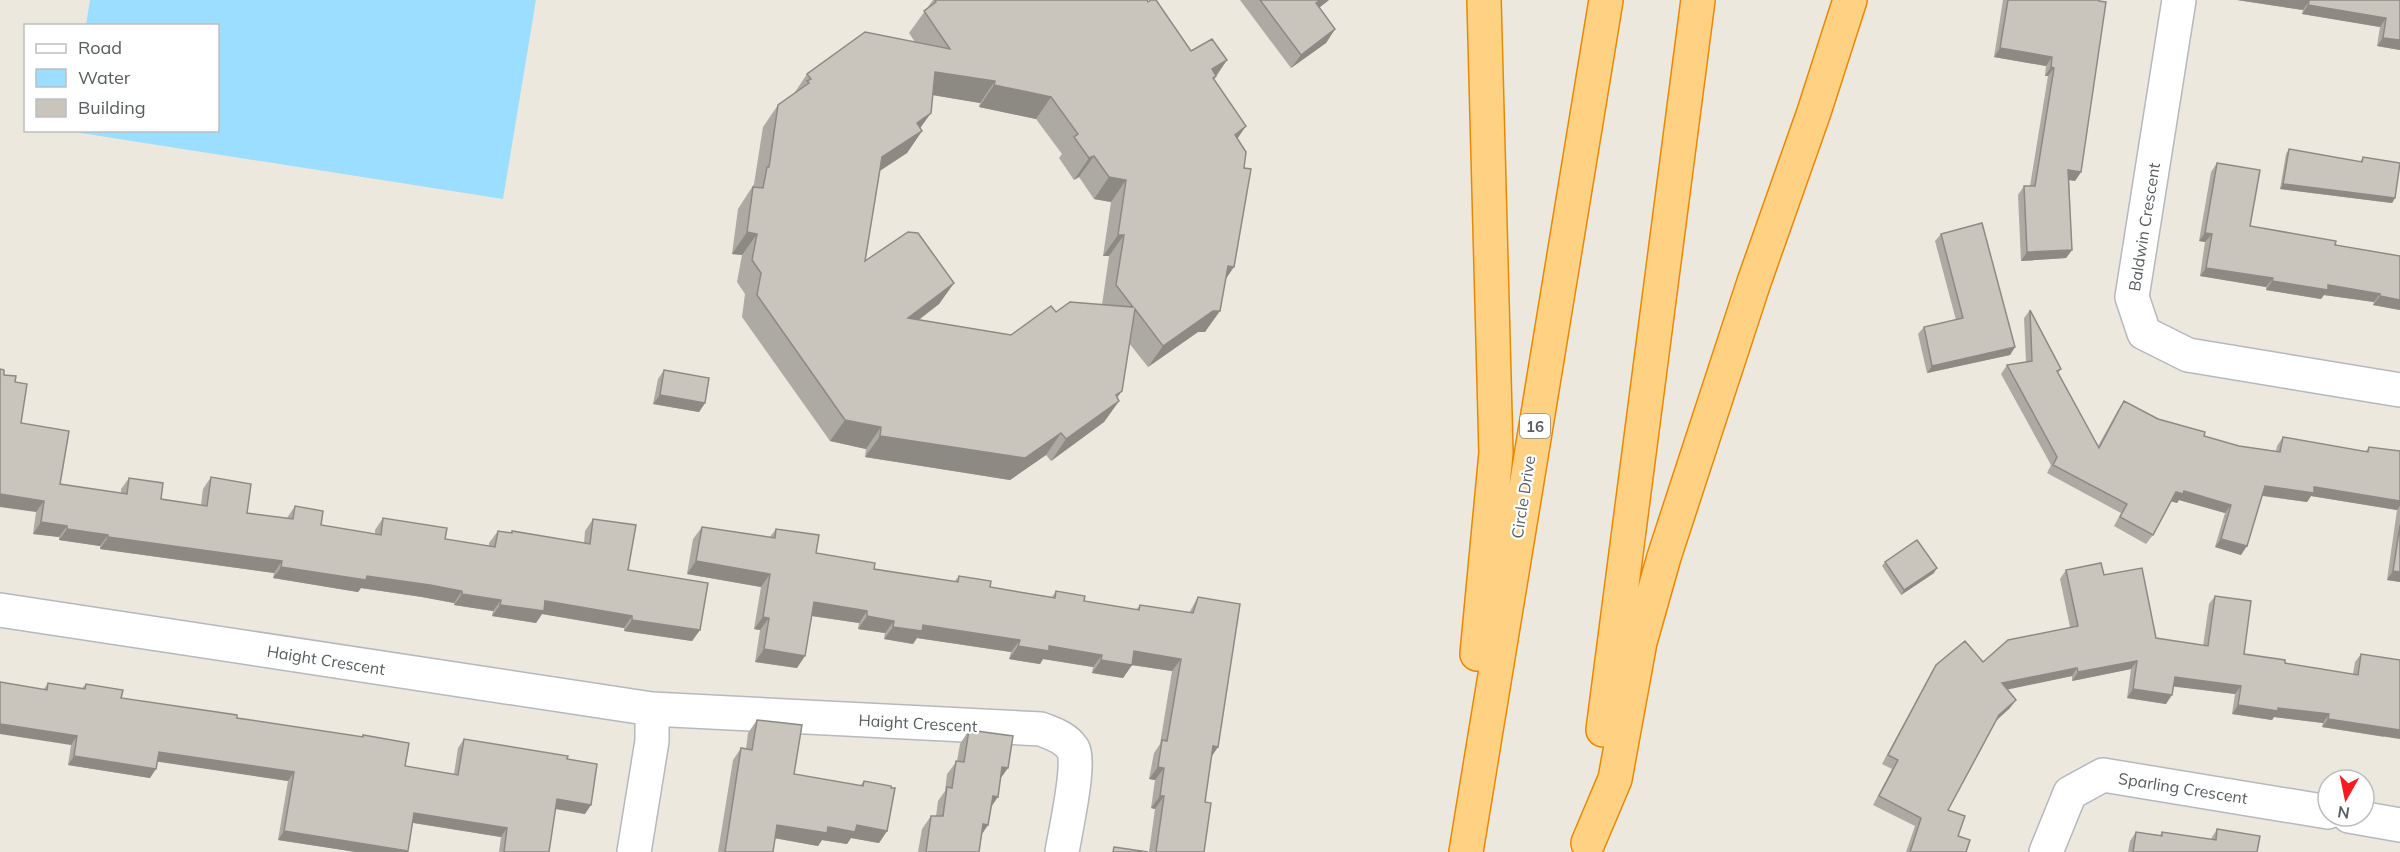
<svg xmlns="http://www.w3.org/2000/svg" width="2400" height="852" font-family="Mulish,sans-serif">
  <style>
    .water { fill: #9cdeff }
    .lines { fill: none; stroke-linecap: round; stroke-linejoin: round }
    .minor-casing { stroke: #b5b8bd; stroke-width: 36 }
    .motorway-casing { stroke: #eb8800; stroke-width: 36 }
    .minor { stroke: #fff; stroke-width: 33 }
    .motorway { stroke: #ffd283; stroke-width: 33 }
    .wall { fill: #ada9a3; fill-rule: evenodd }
    .shaded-wall { fill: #8d8a84 }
    .building { fill: #c9c5bd; stroke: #8d8a84; stroke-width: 1.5; fill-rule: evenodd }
    .labels { text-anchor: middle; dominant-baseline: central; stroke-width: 4.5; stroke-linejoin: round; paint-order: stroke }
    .shield { fill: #fff; stroke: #8a8e90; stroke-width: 1.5 }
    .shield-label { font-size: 15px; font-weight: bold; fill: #585d61 }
    .street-label { font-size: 16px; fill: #585d61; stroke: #fff }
  </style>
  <rect width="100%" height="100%" fill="#ece8de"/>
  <path class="water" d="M90 0H536L503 199 68 131 218 130V26L86 25Z"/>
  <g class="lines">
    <g class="minor-casing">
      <path id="minor" d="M2179 0 2132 297 2144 333 2188 355 2400 390
        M0 610 652 709V741L634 852
        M652 709 1041 729C1053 734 1065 737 1073 749 1081 762 1065 833 1062 852
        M2349 816 2400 825
        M2046 852 2070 793 2103 775 2328 812"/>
    </g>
    <g class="motorway-casing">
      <path id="motorway" d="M1477 654 1496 453 1484 0
        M1603 730 1698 0
        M1588 843 1615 779 1640 642 1664 557 1754 282 1814 112 1850 0
        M1466 852 1606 0"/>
    </g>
    <use href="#minor" class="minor"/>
    <use href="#motorway" class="motorway"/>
  </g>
  <path class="wall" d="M933 0H1147L1191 51 1227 60 1214 80 1237 139 1225 281 1205 332H1198L1148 367 1129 343 1122 391 1117 397 1119 401 1104 422 1051 461 1046 455 1010 480 865 457 866 449 830 441 742 317 745 294 737 282 742 255 732 254 738 209 754 184 763 127 778 105 793 95 807 74 915 42 909 33ZM933 95 980 103 979 107 1036 119 1062 154 1059 158 1074 180 1079 177 1094 199 1111 202 1103 256H1109L1102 305 1056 312 1011 335 919 320 939 304 954 283 865 261 880 171 907 153 922 131 920 128Z
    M1240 0H1329L1319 8 1335 29 1326 43 1291 68Z
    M2003 0H2099L2081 172 2075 181 2069 180 2072 250 2066 258 2021 261 2018 195 2024 186H2030L2048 76H2045L2046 66 1994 57Z
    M2237 0H2400V50L2377 46 2380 27 2302 14 2303 10Z
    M2289 149 2360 162 2363 157 2395 198 2392 203 2280 189 2286 154Z
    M2217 163 2250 226 2335 245 2400 310 2373 305 2374 302 2324 295 2321 299 2266 290V287L2200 276 2205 242 2199 241 2211 172Z
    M1941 234 2015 347 2010 355 1927 373 1918 334 1924 327 1956 320 1935 241Z
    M2030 310 2061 369 2058 373 2098 446 2118 410 2124 401 2158 419 2204 436 2239 446 2276 451 2277 446 2283 437 2365 452 2369 447 2400 451V582L2387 580 2397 510 2311 496 2307 502 2262 496 2241 555 2215 547 2225 513 2179 500 2177 503 2171 501 2153 535 2146 544 2114 526 2121 513 2047 473 2051 465 2001 374 2007 365 2026 362 2024 318Z
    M664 370 705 403 699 412 653 404 658 379Z
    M4 375 15 382 21 423 60 484 121 493V489L129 478 161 499 201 505 203 489 211 477 247 513 287 518 295 506 321 525 375 534V530L383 518 445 539 489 546V543L498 531 511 533 512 531 584 543 585 531 593 519 628 570 700 630 692 641 624 631V628L542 614 536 623 492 616 493 611 454 605V603L422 597 361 588 358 592 273 578 274 573 100 549V546L59 540V537L33 534 36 512Z
    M702 527 770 537 776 529 816 553 874 569 954 582 959 576 990 587 1052 597 1056 591 1084 601 1136 610 1140 605 1189 613 1198 597 1218 747 1211 757 1205 802 1204 852H1149L1155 809 1151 808 1155 780 1149 779 1154 753 1160 744 1172 671 1132 665 1123 678 1092 673 1093 667 1043 659 1040 664 1009 659 1011 652 917 638 913 644 884 639 885 633 858 629 859 623 812 616 797 668 755 662 760 630 754 629 761 587 687 574 693 539Z
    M1885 562 1934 573 1901 595 1882 566Z
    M2066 570 2104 575 2156 638 2203 646 2209 604 2215 596 2244 654 2285 663 2353 674 2355 662 2361 654 2384 737 2322 727 2323 723 2274 717 2272 720 2232 714 2235 694 2174 686 2166 704 2127 698 2131 669 2072 681V676L2007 689 2010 708 1996 721 1948 810 1958 836 1966 852H1906L1915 826 1873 805 1892 769 1882 764 1931 673 1936 665 1983 662 2070 627 2060 579Z
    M48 683 82 688 86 684 121 698 237 718 362 737 363 735 405 766 454 774 458 748 464 739 567 759 585 814 555 809 549 852H499L501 837 413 823 407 852H356L278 840 288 781 157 761 150 778 68 765 71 745 44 689Z
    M757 720 794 774 860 786 864 781 887 831 879 843 851 838 847 844 822 840 818 846 775 838 773 852H718L733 760 741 748 746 749 748 733Z
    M969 730 1001 778 991 807 988 825 982 834 979 852H918L922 829 931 816H936L938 801 945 791 947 774 957 761 960 744Z
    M2217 829 2257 852H2128L2130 841 2136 832 2160 835 2162 832 2211 839Z"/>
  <path class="shaded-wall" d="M1321 0H1329L1307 17 1316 3Z
    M2237 0H2300L2309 1 2303 10Z
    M2308 5 2386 18 2380 27 2302 14Z
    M1335 29 1326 43 1291 68 1301 55Z
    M2383 38 2400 40V50L2377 46Z
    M2000 48 2052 57 2046 66 1994 57Z
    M1227 60 1201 97 1212 69Z
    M2051 67 2054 68 2048 76H2045Z
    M935 72 995 81 980 103 920 93Z
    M994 85 1051 97 1036 119 979 107Z
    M931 113 916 134 922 131 907 153 867 179 882 157 917 123Z
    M1246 126 1231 148 1235 135Z
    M1094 156 1079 177 1074 180 1089 158Z
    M2068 170 2081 172 2075 181 2062 179Z
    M1109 177 1126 180 1111 202 1094 199Z
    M2283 184 2395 198 2392 203 2280 189Z
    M747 232 757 234 742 255 732 254Z
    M2205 233 2212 234 2205 242 2199 241Z
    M1118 235H1124L1109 256H1103Z
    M2072 250 2066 258 2021 261 2027 252Z
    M1228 266 1234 267 1219 289Z
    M2206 268 2273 278 2266 287 2200 276Z
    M2272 281 2328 285 2380 294 2374 302 2324 295 2321 299 2266 290Z
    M954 283 939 304 893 339 908 318Z
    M2380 296 2400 300V310L2373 305Z
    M1213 311H1220L1205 332H1198L1148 367 1163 346Z
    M2015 347 2010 355 1927 373 1932 366Z
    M1122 391 1110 407 1119 401 1104 422 1051 461 1066 439 1116 395Z
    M660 395 705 403 699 412 653 404Z
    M845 420 881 427 866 449 830 441Z
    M1061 433 1046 455 1010 480 865 457 880 436Z
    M2265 486 2314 487 2400 501V506L2397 510 2311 496 2307 502 2258 495Z
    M2184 491 2231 505 2225 513 2179 500 2177 503 2170 501 2176 492Z
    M0 494 44 501 36 512 0 507Z
    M41 522 67 526 59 537 33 534Z
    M67 529 108 535 100 546 59 540Z
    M108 537 282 561 274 573 100 549Z
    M2221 539 2247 546 2241 555 2215 547Z
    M696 561 770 574 761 587 687 574Z
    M281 567 367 576 430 585 462 591 454 603 422 597 361 588 358 592 273 578Z
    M1937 568 1934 573 1901 595 1904 590Z
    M2393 571 2400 572V582L2387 580Z
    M462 594 501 600 493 611 454 605Z
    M545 601 632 616 624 628 542 614 536 623 492 616 500 605Z
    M814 602 867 611 859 623 805 615Z
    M867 616 894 621 885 633 858 629Z
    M763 617 769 618 760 630 754 629Z
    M632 620 700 630 692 641 624 631Z
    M923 625 1020 640 1011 652 917 638 913 644 884 639 893 627Z
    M1018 646H1049L1102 655 1093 667 1043 659 1040 664 1009 659Z
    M764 649 805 656 797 668 755 662Z
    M1134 651 1181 659 1172 671 1125 664Z
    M1101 660 1132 665 1123 678 1092 673Z
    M2137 661 2131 669 2072 681 2078 672Z
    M2077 668 2072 676 1996 692 2002 683Z
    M2175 677 2241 686 2235 694 2169 686Z
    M2133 689 2172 695 2166 704 2127 698Z
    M2016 700 2010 708 1993 723 1999 715Z
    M2238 705 2278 708 2329 714 2323 723 2274 717 2272 720 2232 714Z
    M2328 719 2400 730V739L2322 727Z
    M0 724 77 736 71 745 0 734Z
    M1213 746 1218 747 1209 760Z
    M159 752 294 772 288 781 153 761Z
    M74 756 156 769 150 778 68 765Z
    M1002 767 1008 768 998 782Z
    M1158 767 1164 768 1155 780 1149 779Z
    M993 796 998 797 989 810Z
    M1160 796H1164L1155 809 1151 808Z
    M557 799 591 805 585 814 551 808Z
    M414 813 507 828 501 837 408 822Z
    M983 824 988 825 979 838Z
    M777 825H857L887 831 879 843 851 838 847 844 822 840 818 846 768 837Z
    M284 831 408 851 407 852H356L278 840Z"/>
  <path class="building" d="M935 0H1147L1148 2 1151 0H1156L1191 51 1212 39 1227 60 1212 69 1216 76 1213 78 1246 126 1235 135 1246 152 1244 168 1251 169 1234 267 1228 266 1220 311H1213L1163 346 1135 309 1122 391 1116 395 1119 401 1066 439 1061 433 1025 458 880 436 881 427 845 420 757 295 761 273 752 260 757 234 747 232 753 187 763 188 767 167H769L778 105 809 83 807 81 811 79 807 74 865 32 950 49 924 11 936 2ZM935 72 995 81 994 85 1051 97 1078 134 1074 137 1089 158 1094 156 1109 177 1126 180 1118 235H1124L1116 285 1133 307 1070 302 1056 312 1051 306 1011 335 908 318 954 283 918 233 908 232 865 261 882 157 922 131 917 123 931 113Z
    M1260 0H1321L1316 3 1335 29 1301 55Z
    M2008 0H2099V1L2106 2 2081 172 2068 170 2072 250 2027 252 2024 186H2035L2054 68 2051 67 2052 57 2000 48Z
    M2300 0H2400V40L2383 38 2386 18 2308 5 2309 1Z
    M2289 149 2362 162 2363 157 2400 163 2395 198 2283 184Z
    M2217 163 2260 170 2250 226 2336 241 2335 245 2400 256V300L2380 296V294L2328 285V290L2272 281 2273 278 2206 268 2212 234 2205 233Z
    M1982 223 2015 347 1932 366 1924 327 1963 318 1941 234Z
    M2030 310 2061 369 2057 371 2099 448 2124 401 2158 419 2205 432 2204 436 2239 446 2280 452 2283 437 2368 452 2369 447 2400 451V501L2314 487V493L2265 486 2247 546 2221 539 2231 505 2184 491 2183 494 2176 492 2153 535 2120 517 2127 504 2053 465 2057 457 2007 365 2032 361Z
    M0 369 4 370V375L16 376 15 382 27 384 21 423 69 431 60 484 127 494 129 478 163 483 161 499 207 506 211 477 251 484 247 513 293 519 295 506 323 511 321 525 381 535 383 518 447 528 445 539 495 547 498 531 512 533V531L590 544 593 519 636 525 628 570 708 583 700 630 632 620V616L545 601 544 611 500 605 501 600 462 594V591L430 585 367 576 366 580 281 567 282 561 108 537V535L67 529V526L41 522 44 501 0 494Z
    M664 370 709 378 705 403 660 395Z
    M2400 525V572L2393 571Z
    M702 527 775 538 776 529 819 535 816 553 875 563 874 569 958 582 959 576 991 581 990 587 1055 598 1056 591 1085 596 1084 601 1139 610 1140 605 1193 613 1198 597 1240 604 1218 747 1213 746 1205 802 1211 803 1204 852H1156L1164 796H1160L1164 768 1158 767 1162 740 1167 741 1181 659 1134 651 1132 665 1101 660 1102 655 1049 646V651L1018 646 1020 640 923 625 922 631 893 627 894 621 867 616V611L814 602 805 656 764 649 769 618 763 617 770 574 696 561Z
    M1917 540 1937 568 1904 590 1885 562Z
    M2101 563 2104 575 2142 568 2156 638 2208 646 2215 596 2251 601 2244 654 2285 660V663L2358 675 2361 654 2400 660V730L2328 719 2329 714 2278 708V711L2238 705 2241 686 2175 677 2172 695 2133 689 2137 661 2078 672 2077 668 2002 683 2016 700 1999 715 1948 810 1965 816 1958 836 1970 840 1966 852H1910L1921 818 1879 796 1898 760 1888 755 1936 665 1965 641 1983 662 2008 640 2078 626 2066 570Z
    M0 682 47 690 48 683 85 689 86 684 123 690 121 698 237 715V718L363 737V735L409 743 405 766 458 775 464 739 568 756 567 759 597 764 591 805 557 799 549 852H504L507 828 414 813 408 851 284 831 294 772 159 752 156 769 74 756 77 736 0 724Z
    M757 720 802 725 794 774 863 786 864 781 891 786V788H895L887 831 857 825 855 832 828 827 827 833 777 825 773 852H725L741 748 752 750Z
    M969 730 1013 736 1008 768 1002 767 998 797 993 796 988 825 983 824 979 852H926L931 816H943L947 787 952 788 956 761 964 762Z
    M2217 829 2260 836 2257 852H2133L2136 832 2162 836V832L2216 840Z
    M1114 847 1148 852H1113Z"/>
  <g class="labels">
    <rect class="shield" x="1520" y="414" width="30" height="24" rx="4.5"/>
    <g class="shield-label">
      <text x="1535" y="426">16</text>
    </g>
    <g class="street-label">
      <text transform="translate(2144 227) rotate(-81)">Baldwin Crescent</text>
      <text transform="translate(1523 497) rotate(-81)">Circle Drive</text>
      <text transform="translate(326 660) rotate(9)">Haight Crescent</text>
      <text transform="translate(918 723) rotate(3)">Haight Crescent</text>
      <text transform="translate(2183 788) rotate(9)">Sparling Crescent</text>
    </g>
  </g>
  <rect x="24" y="24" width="195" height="108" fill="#ffffff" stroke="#bcbec0" stroke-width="1.5"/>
  <rect x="36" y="44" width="30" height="9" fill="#ffffff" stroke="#bcbec0" stroke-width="1.5"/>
  <text x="78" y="54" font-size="18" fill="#585d61">Road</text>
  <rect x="36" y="69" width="30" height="18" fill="#9cdeff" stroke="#bcbec0" stroke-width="1.5"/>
  <text x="78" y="84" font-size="18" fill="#585d61">Water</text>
  <rect x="36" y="99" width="30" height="18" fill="#c9c5bd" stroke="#bcbec0" stroke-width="1.5"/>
  <text x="78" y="114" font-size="18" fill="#585d61">Building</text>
  <g transform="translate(2346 798) rotate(189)"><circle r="28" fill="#ffffff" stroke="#bcbec0" stroke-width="1.5"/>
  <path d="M0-4.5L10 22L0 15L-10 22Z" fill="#f61b21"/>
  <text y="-9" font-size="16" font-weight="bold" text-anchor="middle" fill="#585d61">N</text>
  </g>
</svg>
